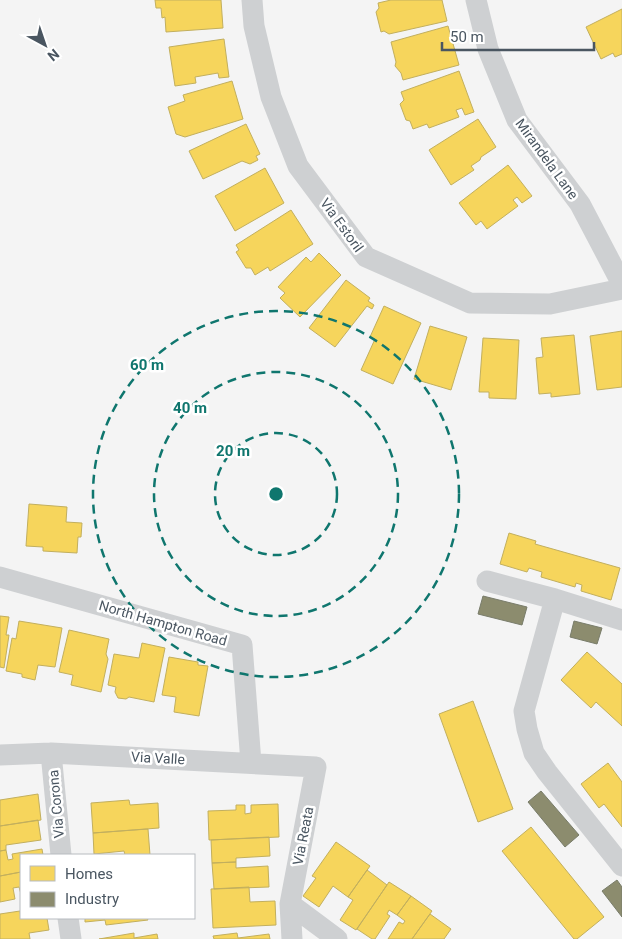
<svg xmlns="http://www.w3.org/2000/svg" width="622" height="939" font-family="Roboto,sans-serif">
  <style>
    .homes { fill: #f6d55c; stroke: #c2af5e }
    .industry { fill: #8c8c6e; stroke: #787c6a }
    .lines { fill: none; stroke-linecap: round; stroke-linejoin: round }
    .minor { stroke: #ced0d2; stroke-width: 21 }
    .ring { fill: none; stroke: #0f766e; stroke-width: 2.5; stroke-dasharray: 9 6 }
    .labels { text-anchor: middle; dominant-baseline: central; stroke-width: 5; stroke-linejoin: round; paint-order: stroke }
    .street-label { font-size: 14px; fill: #4a5661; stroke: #fff }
    .centre { fill: #0f766e; stroke: #fff; stroke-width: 2.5 }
    .ring-label { font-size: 15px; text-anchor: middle; font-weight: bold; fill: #0f766e; stroke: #fff; stroke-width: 5; stroke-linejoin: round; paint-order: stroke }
  </style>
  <rect width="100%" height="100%" fill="#f4f4f4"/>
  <path class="homes" d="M155 0H221L223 28 166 32 165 17 162 18 161 8H156Z
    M391 0H442L447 21 389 34 384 31 381 32 376 12 379 8 378 3Z
    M622 9V54L615 57 613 53 601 59 586 27Z
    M448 26 459 65 403 80 401 73 395 66 396 62 391 42Z
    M224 39 229 77 219 78 218 73 195 77 196 83 175 86 169 47Z
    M459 71 474 112 465 115 462 108 456 110 459 117 429 128 427 124 413 129 410 121 406 120 400 104 404 100 401 92Z
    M232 81 243 119 185 137 176 134 168 107 185 101 183 95Z
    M478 119 496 147 481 157 480 160 471 166 474 170 451 185 429 150Z
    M246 124 260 154 256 156 258 160 250 164 242 161 203 179 189 151Z
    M508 165 532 196 522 203 517 197 513 200 518 206 487 229 481 221 476 225 459 203Z
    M265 168 284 203 235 231 215 196Z
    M291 210 313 244 270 271 268 267 255 275 251 268H246L236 252 239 250 236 245Z
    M319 253 341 275 300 317 280 298 285 293 278 287 306 257 311 262Z
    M346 280 370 298 368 301 374 305 372 309 367 306 335 347 309 328Z
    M384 306 421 323 393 384 361 370 375 339 370 337Z
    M430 326 467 337 451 390 414 379Z
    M622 331V387L597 390 590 336Z
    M574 335 580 394 551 397V393L539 394 536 358 543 357 541 338Z
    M483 338 519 340 516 399 489 398V392H479Z
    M29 504 67 507 66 522 82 523 81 537H78L77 553 43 551V547L26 546Z
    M509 533 536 541 535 544 620 568 611 600 581 591 582 585 576 583 575 587 541 577 542 572 529 568 527 572 500 564Z
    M0 616 9 617 6 635H9L4 668 0 667Z
    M19 621 62 628 55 667 38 665 35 680 22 677V674L6 671 12 638 16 639Z
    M69 630 109 639 106 654 108 659 101 692 71 685 73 675 59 672Z
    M142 643 165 648 154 702 129 697 126 699 118 698 115 692 116 687 108 685 114 654 139 658Z
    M587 652 622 684V726L596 702 591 708 561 680Z
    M169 657 198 662V665L208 666 199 716 174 712 176 697 162 695Z
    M473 701 513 809 478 822 439 714Z
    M608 763 622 782V827L604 804 599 808 581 784Z
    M38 794 41 820 0 826V800Z
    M129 800 130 805 158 803 159 828 93 833 91 803Z
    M278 804 279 837 209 840 208 811 236 810V805H245V814L251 813V805Z
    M38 820 41 840 6 845V850L0 851V826Z
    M531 827 604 917 577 939H574L502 851Z
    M148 829 150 855H125L124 851 94 854 93 833Z
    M269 837 270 856 236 858V862L212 863 211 840Z
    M336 842 370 866 348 897 333 886 319 907 303 896 316 878 312 876Z
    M42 849 43 855H21V872L0 876V851L6 850 8 860 13 859 12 854Z
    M236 862V868L268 866 269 887 214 889 212 863Z
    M367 870 387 885 356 930 340 920 353 900 348 897Z
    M21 872V894L19 887 13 888 15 899 0 902V876Z
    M389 882 411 896 397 915 389 910 387 914 390 916 375 939H372L357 929Z
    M249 887 250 902 275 901 276 925 213 928 211 889Z
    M411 896 432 911 412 939H388L399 922 403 924 405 921 397 915Z
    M20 911 21 918H47L49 930 29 933 30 939H0V914Z
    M430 914 451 929 444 939H412Z
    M85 918H147L148 920 106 925 105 920 85 922Z
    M134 933V938L157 934 158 939H99Z
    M237 933 238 938 269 934 270 939H214L213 936Z"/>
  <path class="industry" d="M483 596 527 607 522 625 478 614Z
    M574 621 602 628 597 644 570 637Z
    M541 791 579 835 565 847 528 802Z
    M617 880 622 887V917L602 891Z"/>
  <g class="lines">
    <path class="minor" d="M252 0 254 26 271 97 298 166 366 257 470 303 550 304 622 289
      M476 0 488 49 517 120 580 204 622 284
      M0 577 242 645 251 763
      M487 581 555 599
      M622 620 555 599 524 711 527 729 534 753 547 772 622 866
      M51 753 61 855
      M0 755 51 753 316 767 290 904 292 939
      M290 904 337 939
      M68 918 71 939"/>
  </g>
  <g class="ring">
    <circle cx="276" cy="494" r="61"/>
    <circle cx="276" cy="494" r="122"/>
    <circle cx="276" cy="494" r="183"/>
  </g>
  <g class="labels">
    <g class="street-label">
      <text transform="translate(547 159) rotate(54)">Mirandela Lane</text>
      <text transform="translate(342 225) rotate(54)">Via Estoril</text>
      <text transform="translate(163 623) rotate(16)">North Hampton Road</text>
      <text transform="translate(158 758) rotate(3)">Via Valle</text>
      <text transform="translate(56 804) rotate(-95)">Via Corona</text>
      <text transform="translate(303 836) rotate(-79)">Via Reata</text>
    </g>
  </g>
  <circle cx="276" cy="494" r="8" class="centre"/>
  <g class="ring-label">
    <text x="147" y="370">60 m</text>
    <text x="190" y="413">40 m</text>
    <text x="233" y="456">20 m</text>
  </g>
  <rect x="20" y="854" width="175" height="65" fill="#ffffff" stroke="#b7bbc0"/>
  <rect x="30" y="866" width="25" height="15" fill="#f6d55c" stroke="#b7bbc0"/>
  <text x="65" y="879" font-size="15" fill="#4a5661">Homes</text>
  <rect x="30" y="892" width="25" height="15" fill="#8c8c6e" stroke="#b7bbc0"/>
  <text x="65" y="904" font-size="15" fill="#4a5661">Industry</text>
  <g transform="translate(45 45) rotate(140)" stroke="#ffffff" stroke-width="4" paint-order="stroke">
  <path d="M0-4L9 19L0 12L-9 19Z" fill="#4a5661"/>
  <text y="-8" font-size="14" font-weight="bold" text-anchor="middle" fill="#4a5661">N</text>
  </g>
  <path d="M442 42v8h152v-8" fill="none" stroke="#4a5661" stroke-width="2.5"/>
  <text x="450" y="42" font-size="15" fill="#4a5661" stroke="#ffffff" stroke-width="4" paint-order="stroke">50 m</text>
</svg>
